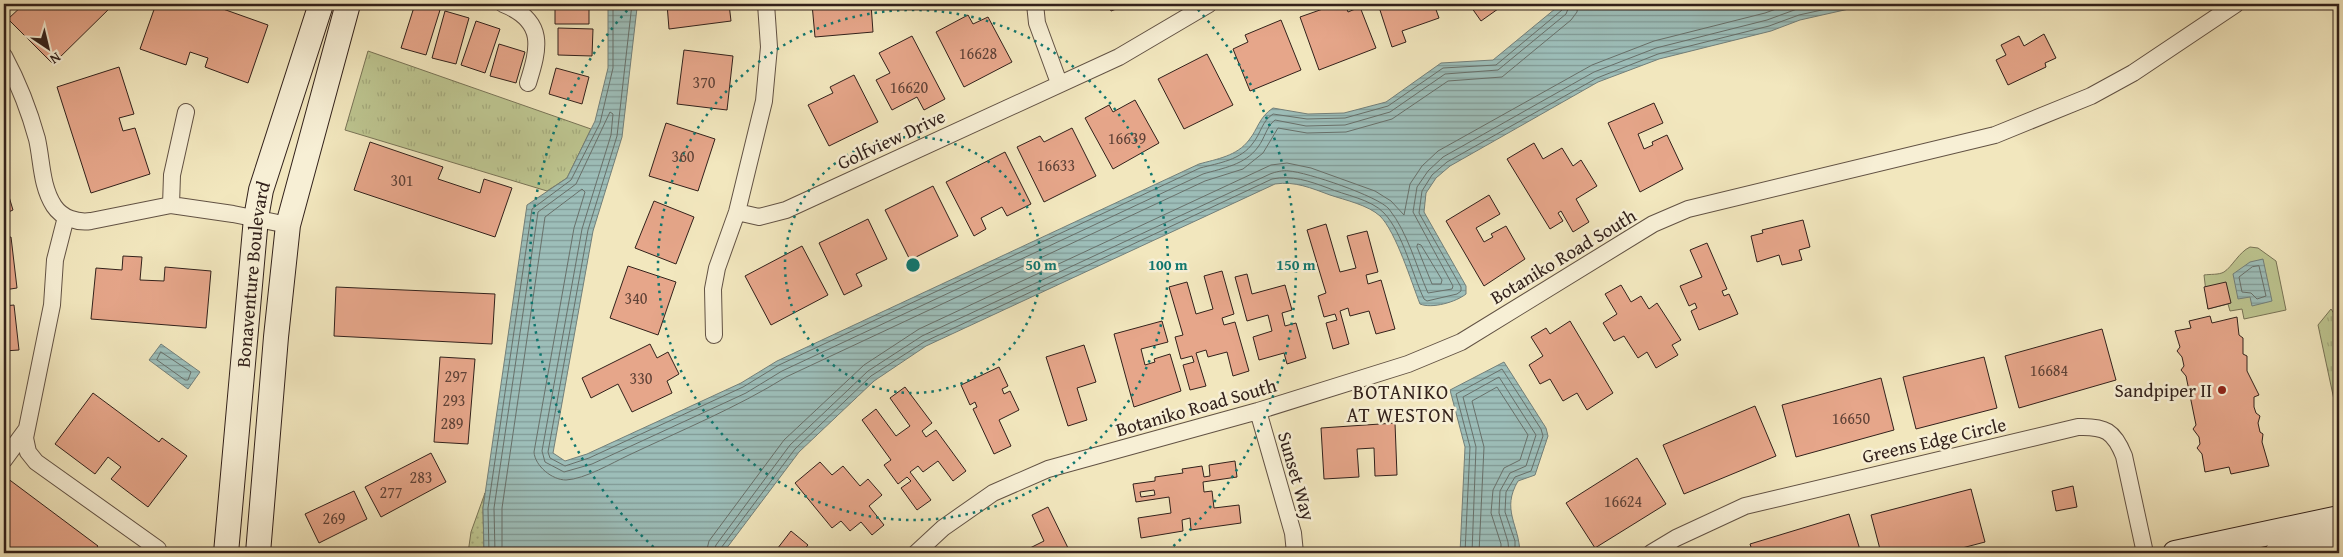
<svg xmlns="http://www.w3.org/2000/svg" width="2343" height="557" font-family="'Gentium Book Plus',serif">
  <style>
    .grass { fill: url(#grass-dots); stroke: #787356 }
    .park { fill: url(#park-tufts); stroke: #787356 }
    .garden { fill: #bdc590; stroke: #787356 }
    .water { fill: url(#water-rules); stroke: #727f7a }
    .lines { fill: none; stroke-linecap: round; stroke-linejoin: round }
    .shore { stroke: #68706a; stroke-width: 1 }
    .building { fill: #e6a68a; stroke: #32211b; fill-rule: evenodd }
    .street-casing { stroke: #625244; stroke-width: 18 }
    .secondary-casing { stroke: #32211b; stroke-width: 26 }
    .street { stroke: #f7efd5; stroke-width: 16 }
    .secondary { stroke: #f7efd5; stroke-width: 24 }
    .ring { fill: none; stroke: #0f766e; stroke-width: 2.5; stroke-dasharray: 2.5 5 }
    .poi-dot { fill: #8f2418; stroke: #f7efd5; stroke-width: 2 }
    .labels { text-anchor: middle; dominant-baseline: central; stroke-width: 5; stroke-linejoin: round; paint-order: stroke }
    .number-label { font-size: 16px; fill: #5f4237 }
    .street-label { font-size: 19px; fill: #32211b; stroke: #f7efd5 }
    .poi-label { font-size: 19px; fill: #32211b; stroke: #f7efd5; text-anchor: end }
    .neighbourhood-label { font-size: 20px; letter-spacing: 1px; fill: #32211b; stroke: #f7efd5 }
    .centre { fill: #0f766e; stroke: #f7efd5; stroke-width: 2.5 }
    .ring-label { font-size: 15px; text-anchor: middle; font-weight: bold; fill: #0f766e; stroke: #f7efd5; stroke-width: 5; stroke-linejoin: round; paint-order: stroke }
  </style>
  <defs>
    <pattern id="grass-dots" width="8" height="8" patternUnits="userSpaceOnUse" patternTransform="scale(1.25)"><rect width="8" height="8" fill="#bdc590"/><path d="M2 2h.1M6 6h.1" fill="none" stroke="#a3a97c" stroke-width="1.8" stroke-linecap="round"/></pattern>
    <pattern id="park-tufts" width="24" height="20" patternUnits="userSpaceOnUse" patternTransform="scale(1.25)"><rect width="24" height="20" fill="#bdc590"/><path d="M3 7l-1-3M5 7V3M7 7l1-3M15 17l-1-3M17 17v-4M19 17l1-3" fill="none" stroke="#a3a97c"/></pattern>
    <pattern id="water-rules" width="6" height="5" patternUnits="userSpaceOnUse" patternTransform="scale(1.25)"><rect width="6" height="5" fill="#9dbeb9"/><path d="M0 2.5h6" fill="none" stroke="#819a96"/></pattern>
  </defs>
  <rect width="100%" height="100%" fill="#f2e7be"/>
  <filter id="stains"><feTurbulence type="fractalNoise" baseFrequency=".004" numOctaves="4"/><feColorMatrix values="0 0 0 0 .2 0 0 0 0 .09 0 0 0 0 .02 0 0 0 .5 -.17"/></filter>
  <radialGradient id="worn" r=".72"><stop offset=".6" stop-color="#630" stop-opacity="0"/><stop offset="1" stop-color="#630" stop-opacity=".3"/></radialGradient>
  <path class="grass" d="M485 493 483 508 484 553H468L471 532Z"/>
  <path class="park" d="M368 51 591 129 567 178 547 191 345 130Z
    M2331 309 2339 321V423L2318 325Z"/>
  <path class="garden" d="M2250 247 2258 248 2276 261 2286 310 2244 319 2242 309 2230 311 2228 304 2208 309 2204 275C2210 274 2219 275 2224 272 2232 267 2239 252 2250 247Z"/>
  <path class="water" d="M608 4H636L637 8 622 137 593 231 553 453 565 461 587 454 741 383 777 361 1199 164C1217 159 1237 156 1249 140 1258 129 1259 117 1273 108L1308 114 1344 113 1386 102 1441 63 1493 60 1561 4H1871L1800 20 1771 31 1659 59 1598 82 1450 166 1436 178 1426 193 1424 212 1466 286V294C1456 302 1432 309 1420 304 1411 281 1396 232 1380 216 1368 205 1345 200 1330 195 1311 188 1295 181 1275 184L926 346 874 381 799 452 723 553H484L483 508 527 205 567 178 595 121 608 68Z
    M2263 259 2272 301 2252 306 2250 297 2238 299 2233 274 2250 262Z
    M161 344 200 372 188 389 149 360Z
    M1504 362 1546 428 1548 436 1535 475 1518 481C1501 510 1519 524 1520 553H1460L1465 447 1450 390Z"/>
  <g class="lines">
    <path class="shore" d="M632 4 617 136 588 230 548 452 550 458 565 466 589 458 743 387 779 365 1200 168C1219 163 1241 160 1253 143 1261 133 1262 121 1273 114L1307 119 1345 118 1388 106 1443 68 1496 65 1562 10 1564 4
      M1418 244 1421 245 1442 280 1441 284H1432L1417 247Z
      M2259 266 2266 296 2257 299 2251 293 2242 292 2239 277 2252 267Z
      M161 352 191 372 188 380H185L157 360Z
      M489 553 488 508 532 209 571 180 600 123 613 68V4
      M495 553 494 508 538 212 576 184 610 112 613 114 611 135 582 229 542 451 545 462 564 472 592 464 746 393 782 371 1203 174C1223 168 1245 165 1258 147 1265 138 1266 127 1275 120L1306 126 1345 125 1390 112 1445 74 1498 70 1566 14 1570 4
      M502 553V508L545 217 582 189 585 192 574 228 534 452C535 466 552 480 566 480 585 479 612 463 629 455 682 430 736 408 786 377L1205 181 1243 169 1263 153 1278 128 1307 133 1346 132 1392 119 1448 81 1502 77 1571 20 1577 12 1578 4
      M706 553 709 541 784 440 864 365 919 329 1271 165 1287 163 1311 168 1375 191 1391 201 1404 215 1410 184 1422 166 1438 151 1592 65 1654 41 1765 13 1790 4
      M713 553 716 545 790 445 868 371 922 336 1270 174C1275 172 1283 170 1289 171 1306 172 1378 196 1389 209 1408 233 1416 266 1428 293L1452 289 1453 286 1413 212 1417 187 1428 171 1443 157 1594 72 1656 48 1767 20 1797 9 1821 4
      M720 553 721 548 795 449 871 376 924 342 1272 179C1292 175 1309 181 1328 188 1344 195 1371 199 1384 213 1403 233 1412 274 1424 299L1427 301 1457 294 1461 291V287L1419 213 1422 191 1432 175 1447 162 1597 78 1658 54 1769 26 1799 15 1849 4
      M1465 553 1470 447 1456 394 1502 369 1541 429 1543 436 1531 471 1515 477 1506 492 1505 512 1515 541V553
      M1472 553 1476 447 1463 397 1499 377 1536 435 1526 466 1510 473 1500 491 1499 513 1508 542 1509 553
      M1479 553 1484 447 1472 401 1497 387 1528 435 1520 460 1504 468 1493 490 1491 513 1501 544V553"/>
  </g>
  <path class="building" d="M24 4H114L53 64 8 19Z
    M156 4H209L268 25 248 83 205 67 208 58 190 52 186 65 140 49Z
    M415 4H430L429 7 440 10 426 55 401 48Z
    M555 4H589V24H555Z
    M667 4H729L731 21 669 29Z
    M812 4H871L873 32 815 37Z
    M1108 4H1129L1111 11Z
    M1337 4H1345L1348 12 1360 7 1376 48 1319 70 1300 17Z
    M1378 4H1434L1439 18 1402 31 1406 42 1392 47Z
    M1469 4H1505L1481 21Z
    M445 11 469 18 456 64 432 58Z
    M968 15 973 24 988 17 1012 62 964 87 936 32Z
    M1281 20 1301 70 1250 91 1233 49 1248 42 1245 35Z
    M476 21 500 29 485 73 461 65Z
    M558 28 593 29 592 56 558 55Z
    M2044 34 2056 58 2045 63 2046 67 2008 85 1996 60 2006 55 2001 45 2019 36 2024 46Z
    M912 36 945 99 924 110 917 97 892 110 876 80 890 73 879 53Z
    M499 44 525 52 516 83 490 76Z
    M684 50 733 56 727 110 677 104Z
    M1207 54 1233 105 1184 129 1158 79Z
    M119 67 134 114 119 118 123 131 135 128 150 174 91 193 57 87Z
    M556 68 589 77 582 104 549 94Z
    M854 75 878 122 829 146 808 105 833 93 830 87Z
    M1135 100 1159 143 1113 169 1085 118 1109 105 1113 112Z
    M1654 103 1663 123 1638 134 1644 149 1653 145 1652 142 1667 135 1683 169 1640 192 1608 123Z
    M666 123 715 139 698 191 649 176Z
    M1072 128 1096 176 1044 202 1017 147 1040 136 1044 142Z
    M370 142 443 167 438 179 480 193 484 179 512 188 495 237 354 190Z
    M1534 143 1543 159 1562 148 1573 166 1581 160 1597 186 1576 199 1589 222 1573 232 1561 211 1558 213 1563 221 1550 229 1507 159Z
    M1005 152 1031 204 1007 216 1002 207 981 218 986 229 974 236 946 182Z
    M4 180 13 210 4 214Z
    M933 186 958 236 910 260 885 210Z
    M1489 195 1500 214 1476 228 1484 242 1493 237 1491 234 1506 226 1525 259 1484 286 1446 221Z
    M654 201 694 217 676 264 635 248Z
    M868 219 887 259 856 274 862 286 844 295 819 243Z
    M1803 220 1810 247 1799 250 1802 260 1782 265 1779 255 1757 262 1751 236 1763 233 1762 230Z
    M1326 224 1340 272 1356 268 1347 236 1367 231 1378 272 1366 275 1368 284 1381 280 1395 329 1376 334 1369 311 1350 316 1348 308 1340 311 1349 344 1333 349 1326 323 1337 320 1335 314 1324 317 1318 296 1326 293 1307 230Z
    M11 237 17 288 4 290V238Z
    M1707 243 1727 289 1722 291 1724 296 1729 294 1738 314 1699 330 1691 311 1697 308 1695 303 1689 306 1680 286 1702 277 1690 250Z
    M802 246 828 295 771 325 745 276Z
    M123 256 142 257 140 280 164 281 165 267 211 271 206 328 91 319 96 268 122 270Z
    M628 266 676 282 658 335 610 318Z
    M1222 271 1234 314 1222 318 1224 325 1235 322 1249 371 1233 376 1227 352 1208 357 1206 350 1196 353 1206 386 1190 390 1183 365 1194 362 1192 356 1181 359 1175 337 1183 335 1169 287 1187 282 1196 314 1213 309 1204 276Z
    M1247 274 1252 294 1285 285 1292 310 1282 313 1285 326 1296 323 1306 358 1287 364 1284 353 1259 360 1253 337 1272 331 1268 315 1247 321 1235 277Z
    M2226 282 2231 303 2208 309 2204 287Z
    M1621 285 1631 302 1641 296 1649 309 1657 303 1681 340 1672 345 1678 355 1656 368 1647 352 1638 358 1624 336 1614 341 1603 323 1617 314 1605 294Z
    M336 287 495 294 492 344 334 336Z
    M14 305 19 350 4 351V306Z
    M2210 316 2212 323 2237 317 2239 335 2243 338V354L2247 356V371L2259 395 2254 397V407L2256 413 2260 416 2258 423 2260 432 2263 434 2262 442 2269 466 2231 474 2229 467 2205 472 2202 454 2197 448 2200 444 2199 437 2193 429 2196 425 2186 376 2181 370 2184 366 2182 357 2177 351 2180 347 2175 331 2191 328 2189 321Z
    M1162 321 1168 342 1141 349 1145 365 1155 362 1154 359 1170 354 1181 391 1134 407 1114 334Z
    M1570 321 1613 393 1587 410 1577 393 1563 401 1550 379 1540 384 1529 365 1543 356 1531 337 1546 328 1550 334Z
    M2102 329 2116 380 2019 408 2005 356Z
    M650 344 657 358 668 352 679 374 667 381 672 393 632 412 618 384 591 398 582 378Z
    M1084 345 1096 382 1077 388 1087 420 1068 426 1046 357Z
    M440 357 475 359 468 444 434 442Z
    M1984 357 1997 408 1916 429 1903 377Z
    M999 367 1008 386 1002 389 1004 394 1010 391 1019 410 999 420 1011 446 994 454 973 409 977 407 975 402 970 405 961 385Z
    M1881 378 1894 430 1796 457 1782 405Z
    M905 387 932 423 922 431 926 437 936 430 966 471 953 481 938 461 923 472 918 466 910 472 931 500 917 510 901 488 911 481 907 477 898 484 884 465 891 460 862 420 876 409 896 436 910 426 890 398Z
    M93 393 159 442 162 438 187 456 148 507 111 479 121 467 108 457 95 474 55 444Z
    M1755 406 1776 456 1684 494 1663 445Z
    M1395 423 1397 475 1375 476 1374 448 1357 449 1359 477 1324 479 1321 428Z
    M431 453 446 482 381 517 365 487Z
    M1637 458 1666 504 1595 548 1566 503Z
    M1235 461 1237 477 1203 482 1204 492 1212 491 1214 508 1239 505 1241 523 1191 530 1190 518 1182 520 1183 531 1141 538 1138 518 1171 513 1169 497 1136 502 1133 484 1155 481V477L1183 473 1182 469 1202 466 1204 477 1210 476 1209 465ZM1154 490 1155 495 1141 497 1140 492Z
    M820 462 832 475 843 466 860 486 868 479 882 495 869 506 884 525 872 535 861 522 850 531 841 521 832 528 795 483Z
    M7 478 98 546 92 553H4V483Z
    M2073 486 2077 507 2056 511 2052 491Z
    M1971 489 1985 542 1943 553H1881L1871 515Z
    M354 491 367 519 319 543 305 514Z
    M1048 507 1070 552 1025 553 1024 551 1044 541 1032 515Z
    M1849 514 1861 553H1753L1750 544Z
    M791 531 808 545 801 553H774Z
    M1202 550H1222V553H1202Z
    M1229 550H1255V553H1229Z"/>
  <g class="lines">
    <g class="street-casing">
      <path id="street" d="M503 4C546 21 539 48 528 83
        M1035 4 1037 23 1059 83
        M4 56C18 82 29 110 37 139 42 161 41 186 54 206 62 218 77 223 91 221L171 205 233 214 288 225
        M171 205 172 175 186 112
        M737 212 759 217 786 210 1119 57 1209 4
        M66 217 55 260 52 305 25 438 28 452 36 462 158 549
        M714 335 713 289 717 268 737 212 764 101 769 47 766 4
        M1258 411 1293 533 1295 553
        M4 460 26 430
        M916 553 943 528 993 493 1048 469 1258 411 1408 364 1461 342 1653 224 1688 209 1995 135 2091 96 2133 73 2236 4
        M1651 553 1676 538 1745 506 2078 427C2105 426 2114 431 2124 456L2145 553"/>
    </g>
    <g class="secondary-casing">
      <g id="secondary">
        <path id="s1" d="M226 553 256 218 261 190 321 4"/>
        <path d="M258 553 276 337 288 225 348 4"/>
        <path d="M2175 553 2339 518"/>
        <path d="M2277 553 2339 540"/>
      </g>
    </g>
    <use href="#street" class="street"/>
    <use href="#secondary" class="secondary"/>
  </g>
  <g class="ring">
    <circle cx="913" cy="265" r="128"/>
    <circle cx="913" cy="265" r="255"/>
    <path d="M659 552A383 383 0 0 1 633 4M1193 4A383 383 0 0 1 1167 552"/>
  </g>
  <circle class="poi-dot" cx="2222" cy="390" r="5"/>
  <g class="labels">
    <g class="number-label">
      <text x="978" y="53">16628</text>
      <text x="704" y="82">370</text>
      <text x="909" y="87">16620</text>
      <text x="1127" y="138">16639</text>
      <text x="683" y="156">360</text>
      <text x="1056" y="165">16633</text>
      <text x="402" y="180">301</text>
      <text x="636" y="298">340</text>
      <text x="2049" y="370">16684</text>
      <text x="456" y="376">297</text>
      <text x="641" y="378">330</text>
      <text x="454" y="400">293</text>
      <text x="1851" y="418">16650</text>
      <text x="452" y="423">289</text>
      <text x="421" y="477">283</text>
      <text x="391" y="492">277</text>
      <text x="1623" y="501">16624</text>
      <text x="334" y="518">269</text>
    </g>
    <g class="street-label">
      <text transform="translate(891 139) rotate(-25)">Golfview Drive</text>
      <text transform="translate(1563 256) rotate(-31)">Botaniko Road South</text>
      <text stroke="none"><textPath href="#s1" startOffset="280">Bonaventure Boulevard</textPath></text>
      <text transform="translate(1196 407) rotate(-16)">Botaniko Road South</text>
      <text transform="translate(1934 440) rotate(-13)">Greens Edge Circle</text>
      <text transform="translate(1297 476) rotate(74)">Sunset Way</text>
    </g>
    <g class="poi-label">
      <text x="2212" y="390">Sandpiper II</text>
    </g>
    <g class="neighbourhood-label">
      <text x="1401" y="391">BOTANIKO<tspan x="1401" dy="23">AT WESTON</tspan></text>
    </g>
  </g>
  <circle cx="913" cy="265" r="8" class="centre"/>
  <g class="ring-label">
    <text x="1041" y="270">50 m</text>
    <text x="1168" y="270">100 m</text>
    <text x="1296" y="270">150 m</text>
  </g>
  <rect width="2343" height="557" fill="none" stroke="#f2e7be" stroke-width="20"/>
  <rect x="5" y="5" width="2333" height="547" fill="none" stroke="#32211b" stroke-width="2.5"/>
  <rect x="10" y="10" width="2323" height="537" fill="none" stroke="#32211b"/>
  <g transform="translate(48 48) rotate(145)" stroke="#f7efd5" stroke-width="4" paint-order="stroke">
  <path d="M0-4L9 19L0 12L-9 19Z" fill="#32211b"/>
  <text y="-8" font-size="14" font-weight="bold" text-anchor="middle" fill="#32211b">N</text>
  </g>
  <rect width="100%" height="100%" filter="url(#stains)"/>
  <rect width="100%" height="100%" fill="url(#worn)"/>
</svg>
